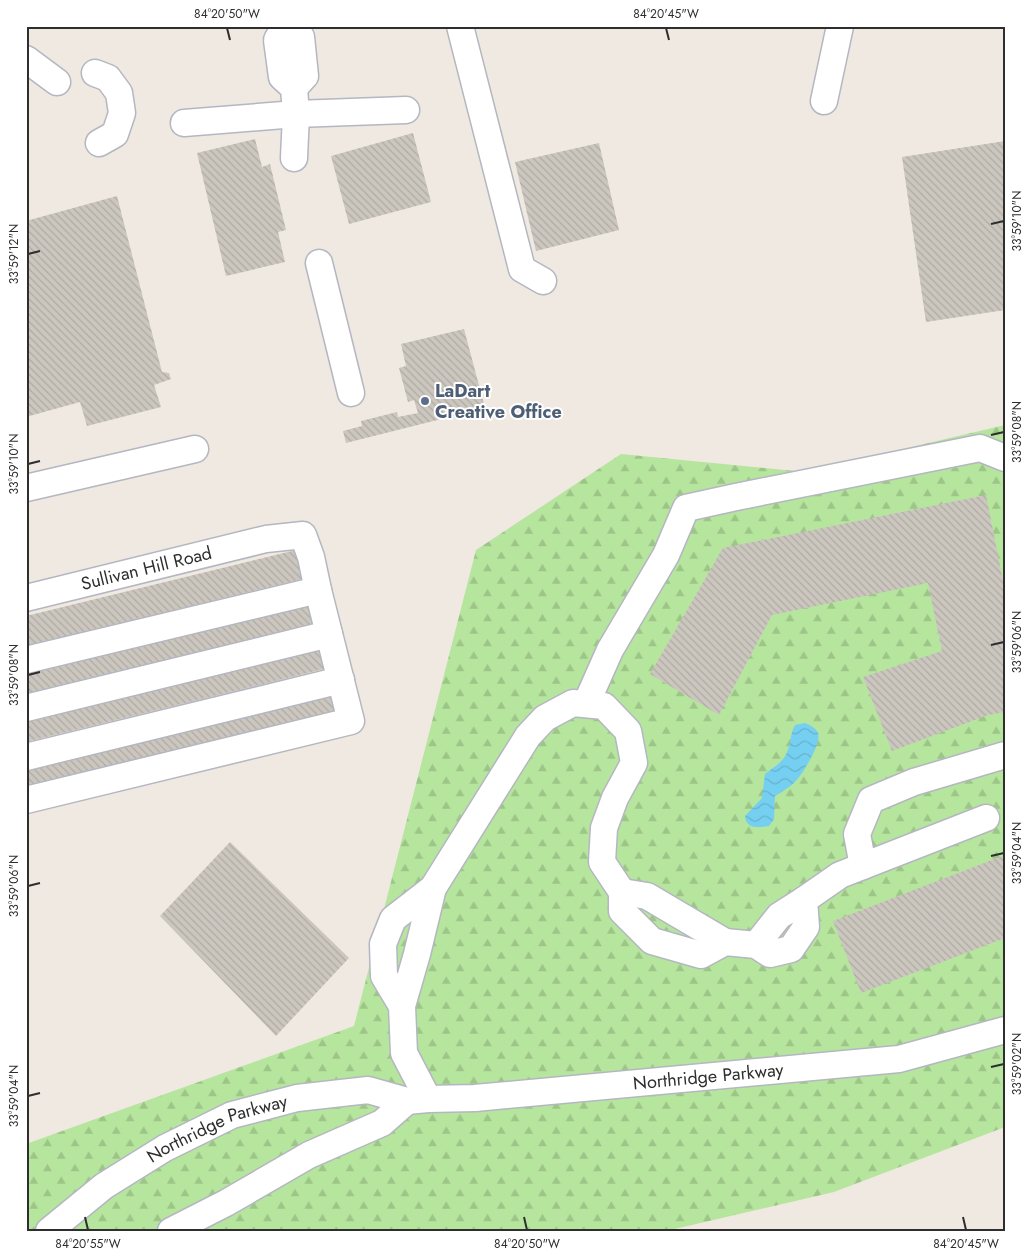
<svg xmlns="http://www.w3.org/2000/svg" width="1031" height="1257" font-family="Jost,sans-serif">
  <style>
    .forest { fill: url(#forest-firs) }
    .water { fill: url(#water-waves) }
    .building { fill: url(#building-back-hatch) }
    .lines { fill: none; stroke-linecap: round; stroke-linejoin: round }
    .minor-casing { stroke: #b4b7c1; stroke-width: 29 }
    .minor { stroke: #fff; stroke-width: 26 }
    .ticks { fill: none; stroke: #2e2e2e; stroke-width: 2 }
    .service-dot { fill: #5c6f8a; stroke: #fff; stroke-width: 2 }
    .labels { text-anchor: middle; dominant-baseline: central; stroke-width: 4; stroke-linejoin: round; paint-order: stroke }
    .service-label { font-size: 18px; font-weight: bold; fill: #4e5e75; stroke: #fff; text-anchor: start }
    .street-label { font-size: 18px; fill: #2e2e2e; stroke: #fff }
    .neatline { fill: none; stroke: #2e2e2e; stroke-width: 2 }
    .ticks-label { font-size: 12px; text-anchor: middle; fill: #2e2e2e }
  </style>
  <defs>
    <pattern id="forest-firs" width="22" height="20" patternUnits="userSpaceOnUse" patternTransform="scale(1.25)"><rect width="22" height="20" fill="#b6e59e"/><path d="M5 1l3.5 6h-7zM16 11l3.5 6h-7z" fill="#9dc588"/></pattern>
    <pattern id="water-waves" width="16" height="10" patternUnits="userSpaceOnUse" patternTransform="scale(1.25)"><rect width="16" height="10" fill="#75cff0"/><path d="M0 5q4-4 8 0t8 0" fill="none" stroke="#66b2ce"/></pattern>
    <pattern id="building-back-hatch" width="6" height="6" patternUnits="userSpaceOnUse" patternTransform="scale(1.25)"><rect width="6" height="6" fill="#cbc7bf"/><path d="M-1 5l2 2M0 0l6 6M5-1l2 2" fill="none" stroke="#afaba4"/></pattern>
  </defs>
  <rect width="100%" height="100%" fill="#efe9e1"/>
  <path class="forest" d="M1005 425V1127L834 1192 666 1231H26V1144L354 1026 476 550 621 454 805 472Z"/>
  <path class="water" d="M805 723C810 725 816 728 818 733 822 743 802 775 795 782 789 788 781 792 775 796L774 819 769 826C758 828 746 829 745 816L762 798 765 774C773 767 783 763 787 752 791 743 790 734 795 725Z"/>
  <path class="building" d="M413 133 431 202 349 224 331 156Z
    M255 139 262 167 270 164 286 230 278 232 285 262 226 276 197 153Z
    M1005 141V310L926 322 902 157Z
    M599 143 619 230 536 251 515 162Z
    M117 196 162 372 169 373 171 379 154 385 161 407 87 426 80 402 26 417V221Z
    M464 329 485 408 346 443 343 431 362 426 361 421 397 412 398 417 418 413 414 400 408 402 399 368 406 366 401 344Z
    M986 495 1005 591V712L988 715 892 751 863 677 942 651 928 583 772 615 719 715 650 674 723 548Z
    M300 549 307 578 26 646V616Z
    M311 600 317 623 26 694V669Z
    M323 645 328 668 26 742V717Z
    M334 690 339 710 26 787V766Z
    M230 842 349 958 276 1036 160 916Z
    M1005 855V938L861 993 833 921Z"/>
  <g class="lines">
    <g class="minor-casing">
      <g id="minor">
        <path d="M285 26 277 40 282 77 294 88 296 114 294 158"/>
        <path d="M460 26 522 269 543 281"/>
        <path d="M26 59 57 82"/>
        <path d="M95 73 108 78 119 93 122 113 115 134 99 143"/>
        <path d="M294 88 305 76 301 37 294 26"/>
        <path d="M824 101 840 26"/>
        <path d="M184 123 296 114 406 110"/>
        <path d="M319 263 351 393"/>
        <path d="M26 488 195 449"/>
        <path id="s1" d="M26 598 266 539 303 535 311 557 318 590 26 660"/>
        <path d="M586 704 610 650 666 555 686 508 736 497 980 448 1005 458"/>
        <path d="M26 708 329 634"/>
        <path d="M26 757 341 680"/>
        <path d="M26 800 351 721 318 590"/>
        <path d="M863 866 857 834 871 800 914 782 1005 755"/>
        <path d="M433 888 528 736 545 718 573 703 604 706 628 731 634 763 615 798 604 828 602 862 622 892V911L652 941 701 955 725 942 756 945 770 954 791 949 806 927 804 900 840 875 986 818"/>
        <path d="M622 892 647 896 725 942"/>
        <path d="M756 945 779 916 804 900"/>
        <path d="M402 1006 384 976 383 944 393 919 433 888 417 954 402 1006 404 1053 428 1099"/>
        <path id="s2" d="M49 1231 104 1186 165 1148 232 1115 297 1098 368 1090 407 1101 428 1099 475 1098 899 1059 1005 1030"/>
        <path d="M171 1231 226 1203 309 1155 382 1123 407 1101"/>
      </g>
    </g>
    <use href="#minor" class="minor"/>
  </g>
  <path class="ticks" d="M227 28 230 40M666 28 669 40M991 224 1004 221M28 254 40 251M991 435 1004 432M28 464 40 461M991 645 1004 642M28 675 40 672M991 856 1004 853M28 886 40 883M991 1067 1004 1064M28 1096 40 1093M85 1217 88 1230M524 1217 527 1230M963 1217 966 1230"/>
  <circle class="service-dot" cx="425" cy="401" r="5"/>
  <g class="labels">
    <g class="service-label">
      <text x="435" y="391">LaDart<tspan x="435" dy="21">Creative Office</tspan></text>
    </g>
    <g class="street-label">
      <text stroke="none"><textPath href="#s1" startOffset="124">Sullivan Hill Road</textPath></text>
      <text stroke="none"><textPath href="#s2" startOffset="699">Northridge Parkway</textPath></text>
      <text stroke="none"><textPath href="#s2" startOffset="199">Northridge Parkway</textPath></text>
    </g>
  </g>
  <rect width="1031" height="1257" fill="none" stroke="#ffffff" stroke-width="55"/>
  <rect x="28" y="28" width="976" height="1202" class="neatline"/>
  <g class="ticks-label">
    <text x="227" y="18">84°20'50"W</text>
    <text x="666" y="18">84°20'45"W</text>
    <text transform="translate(1017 221) rotate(-90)" y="4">33°59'10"N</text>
    <text transform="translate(14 254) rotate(-90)" y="4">33°59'12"N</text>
    <text transform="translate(1017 432) rotate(-90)" y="4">33°59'08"N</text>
    <text transform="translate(14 464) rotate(-90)" y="4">33°59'10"N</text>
    <text transform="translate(1017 642) rotate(-90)" y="4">33°59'06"N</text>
    <text transform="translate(14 675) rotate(-90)" y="4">33°59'08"N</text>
    <text transform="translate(1017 853) rotate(-90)" y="4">33°59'04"N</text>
    <text transform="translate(14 886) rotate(-90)" y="4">33°59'06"N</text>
    <text transform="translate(1017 1064) rotate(-90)" y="4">33°59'02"N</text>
    <text transform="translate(14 1096) rotate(-90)" y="4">33°59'04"N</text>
    <text x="88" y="1248">84°20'55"W</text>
    <text x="527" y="1248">84°20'50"W</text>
    <text x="966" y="1248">84°20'45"W</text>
  </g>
</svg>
